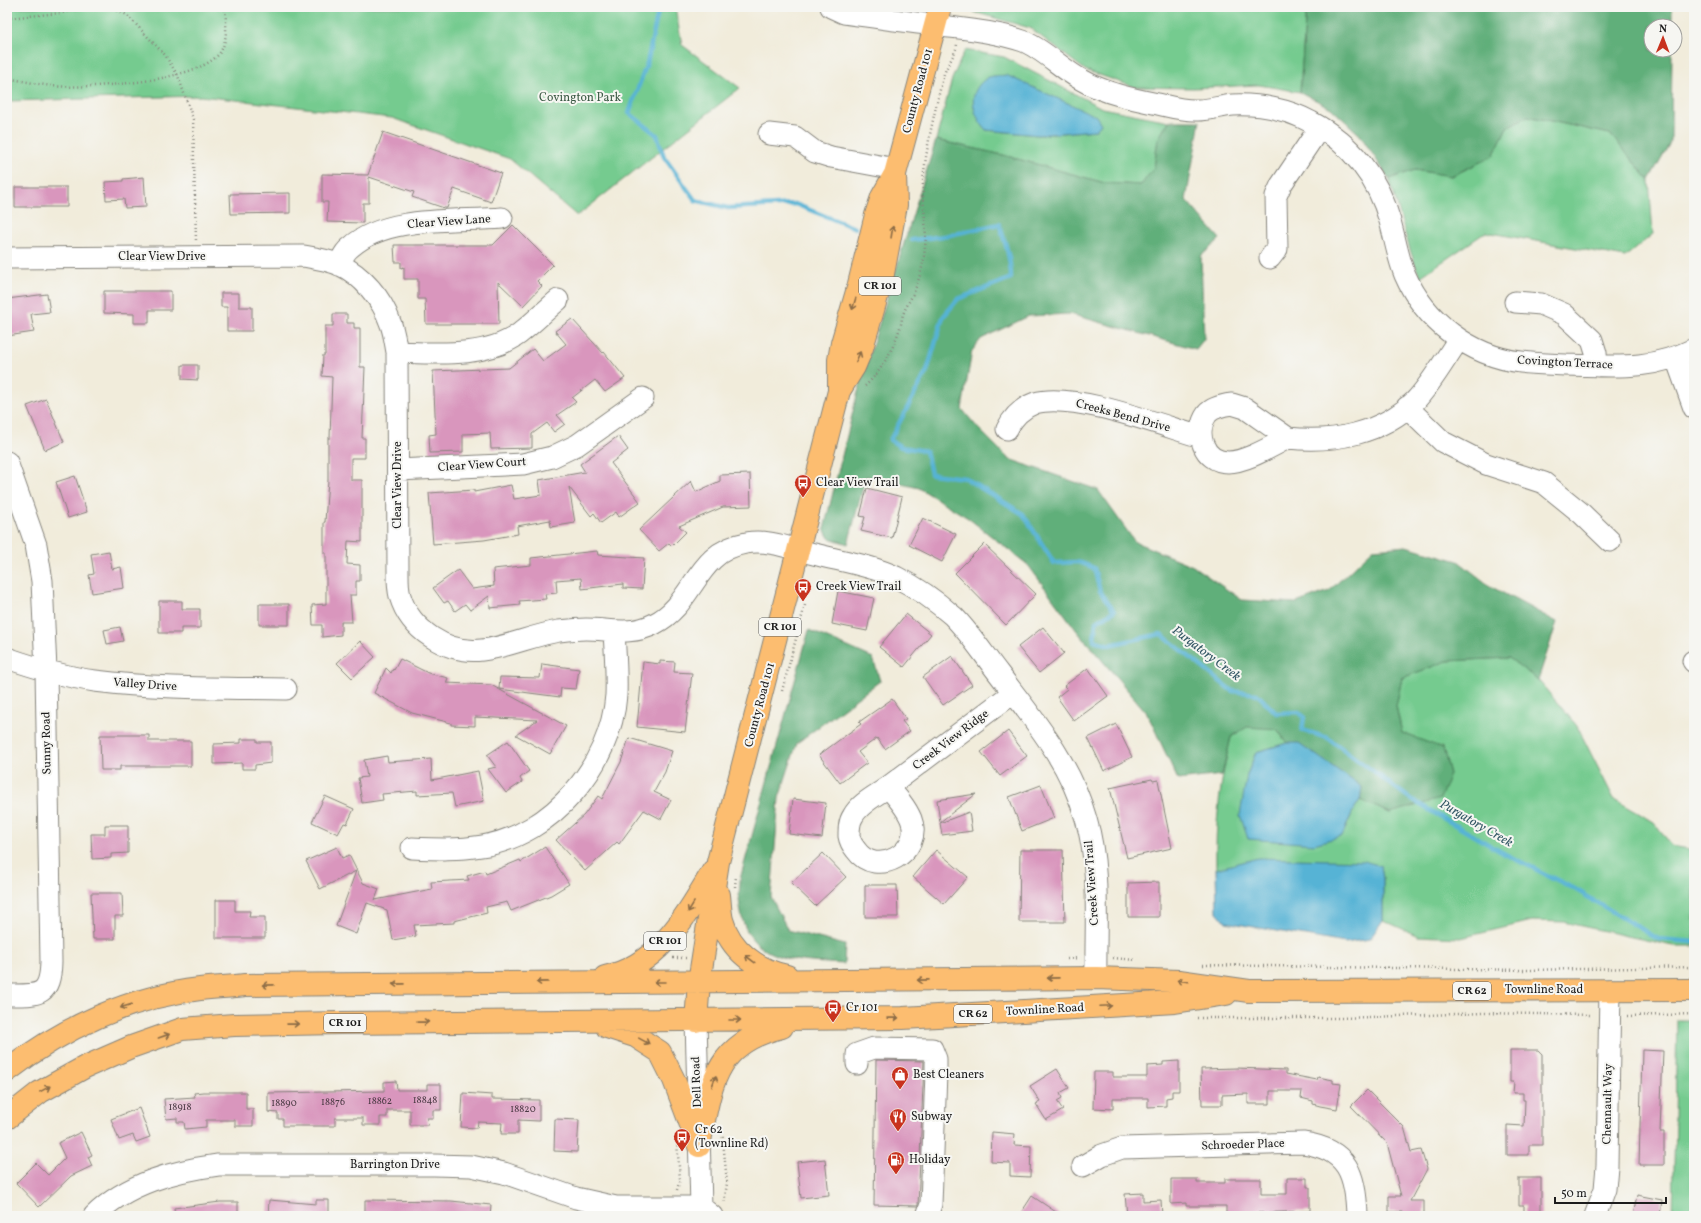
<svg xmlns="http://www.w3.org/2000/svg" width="1701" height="1223" font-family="Vollkorn,serif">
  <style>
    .green { fill: #75cb8f; stroke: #487456; fill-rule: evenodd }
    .forest { fill: #60af7a; stroke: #3e664b }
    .water { fill: #57b3d5; stroke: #3a6878 }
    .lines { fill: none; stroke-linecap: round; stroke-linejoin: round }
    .stream { stroke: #57b3d5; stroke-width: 4.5 }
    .building { fill: #d996bd }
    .minor-casing { stroke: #86847c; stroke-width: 23 }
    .major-casing { stroke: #86847c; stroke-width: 24 }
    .path { stroke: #86847c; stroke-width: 2.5; stroke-dasharray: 1 3; stroke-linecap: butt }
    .minor { stroke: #fff; stroke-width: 21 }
    .major { stroke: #fcbd6f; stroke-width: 22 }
    .oneway { stroke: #8c6c46 }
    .labels { text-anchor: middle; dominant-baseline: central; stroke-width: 4; stroke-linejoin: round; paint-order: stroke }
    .number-label { font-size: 10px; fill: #4b3a44 }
    .shield { fill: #f6f6f2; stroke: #5d5d5c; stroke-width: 1 }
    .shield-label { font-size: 11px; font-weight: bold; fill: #1c1c1c }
    .street-label { font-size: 12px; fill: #1c1c1c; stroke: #f6f6f2 }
    .park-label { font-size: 12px; fill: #3b5944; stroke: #f6f6f2 }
    .poi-label { font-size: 12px; fill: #1c1c1c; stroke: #f6f6f2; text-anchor: start }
    .water-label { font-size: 13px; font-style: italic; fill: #345866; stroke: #f6f6f2 }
  </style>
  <rect width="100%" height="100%" fill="#f6f6f2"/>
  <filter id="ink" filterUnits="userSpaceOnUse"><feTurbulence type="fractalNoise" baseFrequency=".025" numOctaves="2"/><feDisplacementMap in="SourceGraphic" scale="8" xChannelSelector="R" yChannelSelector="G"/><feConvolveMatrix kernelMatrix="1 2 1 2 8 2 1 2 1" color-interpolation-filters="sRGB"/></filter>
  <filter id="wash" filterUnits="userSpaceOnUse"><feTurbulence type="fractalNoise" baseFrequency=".012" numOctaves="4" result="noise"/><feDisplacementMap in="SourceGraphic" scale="16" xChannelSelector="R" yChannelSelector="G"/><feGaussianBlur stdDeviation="0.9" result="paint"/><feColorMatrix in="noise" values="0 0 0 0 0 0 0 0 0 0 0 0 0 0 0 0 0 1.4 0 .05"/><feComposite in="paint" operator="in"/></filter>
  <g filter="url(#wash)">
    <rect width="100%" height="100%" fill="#f1ecdb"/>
    <path class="green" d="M7 7H675L682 45 740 88 577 216 510 159 392 118 201 96 7 101Z
      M974 7H1306L1300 92 1259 85 1193 88 1134 87 1085 70 1030 28 974 12Z
      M965 50 1004 57 1102 108 1169 121 1158 139 1154 168 1141 185 1105 183 1003 155 936 140 952 79ZM986 130H1096L1038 135Z
      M1528 116 1610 134 1649 180 1653 234 1625 257 1486 232 1420 277C1407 246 1400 212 1389 179L1415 170 1452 176 1493 156 1507 127Z
      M1509 658 1538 680 1577 726 1614 799 1654 822 1672 846 1694 850V946H1673L1563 922 1532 921 1461 938 1418 936 1383 920V879L1381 866 1216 869C1215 822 1220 782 1231 737L1247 726 1277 729 1287 743 1256 752 1247 775 1342 836 1353 811 1360 800 1390 813 1450 774 1443 749 1402 733 1396 706 1402 678 1447 661Z
      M1677 1020H1694V1216H1673Z"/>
    <path class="forest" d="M1306 7H1672V26H1651V50H1672L1671 141 1649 180 1610 134 1528 116 1507 127 1493 156 1451 176 1415 170 1389 179 1360 135 1331 108 1300 92Z
      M1169 121H1200L1186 200 1220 239 1201 256 1204 339 1196 349 1070 314 1029 316 981 339 972 351 962 409 977 427 1009 459 1098 490 1135 542 1193 566 1242 600 1296 603 1329 591 1373 549 1406 546 1458 561 1490 586 1557 622 1538 680 1509 658 1447 661 1402 678 1396 706 1402 733 1443 748 1450 774 1440 799 1390 813 1360 800 1362 787 1299 744 1287 743 1277 729 1247 727 1231 737 1222 775 1178 780 1147 713 1077 631 1028 565 968 518 919 488 866 476 848 544 829 538 824 529 857 395 936 140 1003 155 1105 183 1141 185 1154 168 1158 139Z
      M809 630 873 658 880 681 797 743 779 798 771 897 788 930 845 945 844 964C799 961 746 964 740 906 738 897 740 888 740 879Z"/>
    <path class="water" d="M1006 75 1096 116 1101 124 1096 130 1038 135 986 130C972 114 966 92 987 78 992 75 1001 76 1006 75Z
      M1287 743H1299L1362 787 1360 800 1353 811 1342 836 1314 844 1248 839 1240 815 1247 775 1256 752Z
      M1258 858 1364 861 1381 866 1383 879V920L1370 939 1345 943 1226 922 1217 912 1216 869Z"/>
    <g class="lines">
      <path class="stream" d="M659 7 647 63 629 113 657 135 664 157 695 200 728 208 795 204 855 228
        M912 240 945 236 999 224C1005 242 1011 259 1011 278L958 299 943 317 927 371 890 440 901 447 926 451 931 474 965 478 1023 514 1054 563 1079 562 1094 568 1100 591 1114 611 1096 622 1094 640 1109 645 1161 634 1232 691 1257 694 1276 713 1299 712 1304 717 1302 730 1328 738 1412 800 1505 854 1573 888 1658 939 1694 942"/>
    </g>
    <g id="blocks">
      <path class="building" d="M383 132 501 173 491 202 454 189 447 208H444L412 197 414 192 369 177V203H363V223L327 222 328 202H322V174L368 175Z
        M144 177 146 207 125 208 124 199 106 200 105 182 123 181V179Z
        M15 187H67V207H15Z
        M290 193V213L231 214 230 194Z
        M513 225 553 265 537 281 542 286 523 306 498 282 499 324H426L425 299H418V279H404V267L401 268V262H395L394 245H493Z
        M104 291H171V310H149V323H134V314L104 313Z
        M221 293H239V307H252V331H227V307H221Z
        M47 294 50 312 31 314 34 332 7 336V299Z
        M333 314H347V323H354V328H360V367H365L362 438H365V458H351V480H362V542L348 541 347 564 360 565V581H356V595H350L352 622H341V635L322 637V625H313L312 605 326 604V553H324V522H325L328 480V438H330L332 377 322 376 323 355H325V326H333Z
        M572 319 603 353 604 352 625 378 605 392 595 380 572 398 576 402 557 415 565 424 554 432 547 423 532 434V448L491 449 490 433 463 434V452L430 453 429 435 436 434 433 371 509 368 533 349 543 361 566 344 555 331Z
        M182 365H198V380L182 379Z
        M46 399 64 442 45 450 27 406Z
        M618 436 628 450 611 463 640 502 619 517 616 512 601 523 594 513 591 516 569 487 575 523 551 527 550 520 517 526 518 534 484 540 433 544 429 493 474 490V492L511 485 514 499 541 495 539 480 585 472 580 464Z
        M750 474 751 506 723 507 679 526 686 532 672 546 669 543 659 551 639 530 691 481 696 492 720 481V475Z
        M75 476 87 512 68 518 56 482Z
        M867 488 902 497 892 538 861 531 865 517 860 516Z
        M923 518 956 534 942 562 909 545Z
        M984 544 1036 594 1006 625 955 573Z
        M109 551 112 569 121 567 124 588 92 593 89 575 94 574 91 554Z
        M597 551 598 555 644 558 642 589 623 588V584L582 589 581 578 556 580 557 593 545 594 546 599 519 601 520 605 490 608 489 596 470 610 465 604 455 611 448 601 444 603 433 588 458 570 472 589 494 586 493 569 531 565V558Z
        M838 591 874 598 867 631 832 624Z
        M159 601H182V609H200V628H181V633H159Z
        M259 604H289V625H259Z
        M906 614 931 634 904 667 879 647Z
        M120 627 123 641 107 644 104 630Z
        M1043 627 1064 653 1039 673 1018 647Z
        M360 641 375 657 352 678 337 663Z
        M952 656 972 685 943 705 923 677Z
        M400 659 428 673 448 678 446 683 491 685 566 726 550 754 516 735 537 720 475 717V726L451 725V723L412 713 374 693 386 668 391 673 393 669 394 670Z
        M660 661 675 662 674 672 692 673 685 732 637 727 643 662 660 664Z
        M542 664 579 669 576 689 561 688 560 697 499 689 500 677 540 678Z
        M1088 668 1108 696 1074 721 1057 697 1067 689 1064 686Z
        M892 699 906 719 902 721 910 731 885 749 877 738 858 752 867 763 840 783 819 755 861 724 859 722Z
        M1116 724 1132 757 1104 771 1088 738Z
        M1008 731 1027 756 1000 776 981 752Z
        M100 735H149V741H191V766H120V770H101Z
        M629 738 672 751 665 772 654 792 671 800 661 819 644 810 619 844 617 842 585 871 556 840 584 815 598 796 602 799 621 762Z
        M241 739H257V742H271V763L255 765V769H242V763L214 764V744L241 743Z
        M508 741 529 771 520 778 522 782 506 793 488 769 496 767 487 755Z
        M387 756 388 762 431 759 432 780 478 771 484 801 455 807 452 793 417 795V791L382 794 383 800 362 803 358 778 367 777 364 760Z
        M1152 779 1153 781 1158 780 1172 848 1127 858 1110 788Z
        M1041 785 1054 818 1022 831 1009 797Z
        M976 794 940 822 937 800Z
        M325 796 354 809 347 824 344 823 338 834 312 822Z
        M793 799 826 803 822 838 789 834Z
        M969 812 972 831 942 835 940 823Z
        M105 825H128V853L111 854V858L92 859 91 834H105Z
        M337 847 342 858 349 855 363 883 379 889 375 900 432 889 431 882 469 880 467 876 485 871 486 874 520 860 521 862 545 847 569 884 551 895 511 911 507 902 486 907 487 913 454 921V923L414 925 416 936 393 940 387 910 367 903 356 934 336 926 356 871 320 889 306 861Z
        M936 850 968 877 944 904 913 877Z
        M1020 850H1063L1065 922H1019Z
        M823 853 846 877 815 906 791 883Z
        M1159 882V917H1128V883Z
        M865 885H897L898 917H865Z
        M91 893H122L123 916H115V939H93Z
        M216 900H235V911H250L249 917H265V938H216Z
        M1510 1050H1538L1542 1054V1145H1529V1155H1507V1125L1524 1126 1525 1100H1523V1093H1513L1514 1082H1510Z
        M1642 1050 1663 1051 1660 1132H1664V1165H1639Z
        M876 1060 924 1061 918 1206 874 1205Z
        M1179 1061V1091H1172V1097L1166 1098V1106L1148 1107V1098H1113V1109L1093 1108 1094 1072H1113V1077H1147V1066L1163 1065V1062Z
        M1237 1068 1286 1070V1074L1317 1080 1318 1077 1333 1080V1083L1341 1084 1337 1109 1320 1106 1313 1104V1101L1301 1098 1302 1091H1270V1104H1248V1094L1222 1095V1105H1202L1201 1069Z
        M1057 1069 1069 1088 1060 1093 1062 1098 1057 1101 1063 1110 1046 1120 1036 1104 1040 1102 1030 1086Z
        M396 1081 397 1090H427V1084H441V1110H433V1118H427L428 1125H410V1110H387V1117H380V1125H363V1118H335V1126H283V1119H278V1113L268 1112V1093L384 1091V1082Z
        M1367 1090 1404 1127 1411 1152 1421 1150 1427 1169 1410 1201H1424V1216H1403V1212H1389V1196H1401L1387 1143 1351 1106Z
        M203 1092H246V1109H253V1126H235V1120H206V1127L185 1129 184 1122H177V1118L166 1119 164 1099 195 1097 194 1093Z
        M463 1093 492 1095V1099L539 1100V1121L518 1120V1134H501L502 1123 478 1122 477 1128 461 1127Z
        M139 1108 150 1137 136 1142 133 1135 119 1140 111 1119Z
        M555 1119 579 1120 577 1152 554 1151Z
        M81 1132 92 1155 88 1157 92 1166 71 1176 39 1207 16 1183 36 1163 48 1175 65 1158 58 1143Z
        M992 1132 1015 1134 1014 1145 1031 1146 1030 1177 1010 1176V1163L991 1162Z
        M825 1159 829 1195 801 1198 797 1162Z
        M1287 1178H1307V1187H1310V1211L1226 1214V1206H1186V1203L1171 1204V1179H1197V1183H1225V1179H1261V1194H1287Z
        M1519 1178H1541V1216H1524V1206H1519Z
        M1143 1193V1201L1161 1200 1162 1216H1127L1125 1194Z
        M1637 1195 1662 1200 1660 1216H1633Z
        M1032 1196 1062 1216H1019Z
        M269 1200 316 1204V1200H329V1216H268Z
        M365 1200 451 1201 491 1205 490 1216H365Z
        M220 1202H238V1216H175L174 1208Z"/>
    </g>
  </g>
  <g filter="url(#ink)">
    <use href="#blocks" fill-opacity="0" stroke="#86847c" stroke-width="1"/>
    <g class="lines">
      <g class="minor-casing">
        <path id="minor" d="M831 7 844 13C874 17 904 22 934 25 963 29 994 31 1023 41 1042 48 1063 70 1082 80 1104 93 1133 99 1158 104 1171 107 1185 111 1198 110 1210 110 1221 106 1233 105 1259 104 1288 109 1311 122 1351 143 1378 178 1390 221 1395 239 1398 258 1405 275 1425 321 1470 356 1521 362 1536 364 1551 364 1566 365 1614 366 1649 371 1694 349
          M769 134 795 137 815 152 831 157 896 169
          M7 258 304 256C316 258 329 260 340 265 362 275 382 299 390 322 394 331 395 342 397 352L398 574C398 581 398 589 400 596 410 630 447 654 482 650 509 647 533 635 559 631 568 630 577 629 586 629 609 629 631 636 654 624 696 603 694 552 746 543 769 539 792 549 814 554 841 561 870 565 896 577 916 587 936 601 953 616 970 633 984 655 999 674 1034 720 1070 762 1086 819 1101 869 1095 926 1096 978
          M1270 258 1277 249 1276 196 1281 185 1320 127
          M339 265C342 258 345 251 351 247 387 215 455 222 502 218
          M1515 302 1541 304 1564 314 1592 340 1596 353 1597 366
          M397 352C435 353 486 358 519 334 532 324 545 311 558 300
          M1676 358 1694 408
          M1232 404 1245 408 1288 438C1272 446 1246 462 1228 462 1203 462 1194 432 1207 414 1213 407 1224 405 1232 404Z
          M1407 407 1443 442 1486 464 1544 483 1581 513 1610 541
          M1007 429C1013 417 1022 408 1035 403 1074 392 1160 425 1201 437
          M1288 438C1333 443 1381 434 1415 401 1432 383 1445 359 1459 339
          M7 462 36 545 42 581 46 670 51 962C50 998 37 995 7 995
          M398 470 523 464 552 457 577 445 643 398
          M7 658C36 668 65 677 95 681 158 689 223 688 286 689
          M1693 661 1694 662
          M888 787C897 797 906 807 911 819 924 852 876 879 856 850 852 845 850 842 849 836 849 829 849 822 853 816 860 803 877 795 888 787Z
          M888 787 1013 693
          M412 848C435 849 458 850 482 846 552 835 611 765 616 695 617 674 615 652 614 631
          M696 1021 701 1207 700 1216
          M857 1064V1054L874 1048 932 1049 936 1059V1073L931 1204 927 1216
          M1083 1166 1102 1155 1122 1148 1303 1143C1348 1149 1356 1175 1357 1216
          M94 1216C127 1183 174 1171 218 1165H434L471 1166 504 1173 576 1198 616 1207H701L712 1216
          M1595 1216 1605 1189 1607 1166 1610 990"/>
      </g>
      <g class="major-casing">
        <path id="major" d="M839 391 854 367 862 348 882 279 896 205 895 174
          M719 895C720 903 720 912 722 920 730 950 757 970 787 976
          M605 977C659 966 687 914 713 871
          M696 1021 699 982 718 862 839 391V360L842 343 858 288 876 215 882 197 895 174 940 7
          M607 1027 635 1036 660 1052 674 1080 699 1146
          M7 1071C62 1028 130 997 200 989 215 987 230 987 245 985L1096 978 1179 981 1249 991 1694 990
          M7 1118 40 1092 85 1067 131 1047 182 1029 234 1025 340 1023 903 1018 1175 1002 1226 994
          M699 1146C711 1086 713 1043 782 1027"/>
      </g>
      <path class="path" d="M98 7 112 8 127 15 165 55 178 76 193 119 196 241
        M7 18 61 13 92 7
        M7 78C22 81 37 84 52 86 85 89 208 82 222 49 228 36 226 21 225 7
        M865 386C882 371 895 346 901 324 902 320 902 316 904 312 906 307 909 302 912 296 919 282 924 263 925 247 928 222 920 197 924 172 928 139 936 105 944 74 948 63 956 54 957 44
        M782 691 805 605
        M735 887 736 876
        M673 958H686
        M1113 958 1136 960
        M1067 959 1078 958
        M1203 965 1525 970 1694 967
        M1627 1016 1694 1014
        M1197 1018H1341L1484 1013 1592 1015
        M722 1129 727 1183 724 1204
        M677 1190 680 1179 677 1143"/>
      <use href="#minor" class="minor"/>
      <use href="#major" class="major"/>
    </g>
    <defs><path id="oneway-shaft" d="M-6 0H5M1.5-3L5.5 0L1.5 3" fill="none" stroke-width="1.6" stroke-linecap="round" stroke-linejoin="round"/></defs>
    <g class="oneway">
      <use href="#oneway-shaft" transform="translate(892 232) rotate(-81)"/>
      <use href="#oneway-shaft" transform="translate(854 304) rotate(107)"/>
      <use href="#oneway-shaft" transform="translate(858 357) rotate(-66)"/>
      <use href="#oneway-shaft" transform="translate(691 907) rotate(121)"/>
      <use href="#oneway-shaft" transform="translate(750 959) rotate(-143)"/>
      <use href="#oneway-shaft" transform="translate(1053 978) rotate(179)"/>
      <use href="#oneway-shaft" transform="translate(923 980) rotate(179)"/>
      <use href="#oneway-shaft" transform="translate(1183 981) rotate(-173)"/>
      <use href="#oneway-shaft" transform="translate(542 982) rotate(179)"/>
      <use href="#oneway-shaft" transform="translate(660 982) rotate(180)"/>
      <use href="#oneway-shaft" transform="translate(398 984) rotate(179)"/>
      <use href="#oneway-shaft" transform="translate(268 985) rotate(179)"/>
      <use href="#oneway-shaft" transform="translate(126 1006) rotate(162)"/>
      <use href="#oneway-shaft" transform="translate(1106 1006) rotate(-3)"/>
      <use href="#oneway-shaft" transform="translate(893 1018) rotate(-1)"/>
      <use href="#oneway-shaft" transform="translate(735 1020)"/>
      <use href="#oneway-shaft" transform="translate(423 1022) rotate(-1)"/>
      <use href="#oneway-shaft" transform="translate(293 1024) rotate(-1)"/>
      <use href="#oneway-shaft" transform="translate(164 1036) rotate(-19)"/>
      <use href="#oneway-shaft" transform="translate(644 1041) rotate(29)"/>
      <use href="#oneway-shaft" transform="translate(714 1081) rotate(-70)"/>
      <use href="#oneway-shaft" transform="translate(45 1089) rotate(-29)"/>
    </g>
  </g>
  <defs>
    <g id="bus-pin" transform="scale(0.9)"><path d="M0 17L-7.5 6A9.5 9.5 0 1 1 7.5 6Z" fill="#c8321e" stroke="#f6f6f2"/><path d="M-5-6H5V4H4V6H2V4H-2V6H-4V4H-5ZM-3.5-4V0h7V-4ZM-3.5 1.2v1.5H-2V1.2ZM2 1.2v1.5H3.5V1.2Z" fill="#fff"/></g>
    <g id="shop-pin" transform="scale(0.9)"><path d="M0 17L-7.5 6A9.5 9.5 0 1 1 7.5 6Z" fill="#c8321e" stroke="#f6f6f2"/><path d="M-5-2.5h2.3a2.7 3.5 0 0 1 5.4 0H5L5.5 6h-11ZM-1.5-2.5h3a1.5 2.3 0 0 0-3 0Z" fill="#fff"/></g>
    <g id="restaurant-pin" transform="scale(0.9)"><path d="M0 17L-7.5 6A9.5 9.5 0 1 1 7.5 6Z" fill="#c8321e" stroke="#f6f6f2"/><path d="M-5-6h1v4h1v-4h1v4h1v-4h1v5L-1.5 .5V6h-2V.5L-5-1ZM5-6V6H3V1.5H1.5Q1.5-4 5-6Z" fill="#fff"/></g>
    <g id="fuel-pin" transform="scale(0.9)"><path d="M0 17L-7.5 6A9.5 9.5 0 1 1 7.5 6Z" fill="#c8321e" stroke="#f6f6f2"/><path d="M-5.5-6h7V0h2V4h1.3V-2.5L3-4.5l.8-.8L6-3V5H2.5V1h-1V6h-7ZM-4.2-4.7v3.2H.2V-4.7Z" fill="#fff"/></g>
  </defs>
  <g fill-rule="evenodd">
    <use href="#bus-pin" x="803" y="483"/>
    <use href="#bus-pin" x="803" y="587"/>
    <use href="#bus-pin" x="833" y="1008"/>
    <use href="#shop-pin" x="900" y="1075"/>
    <use href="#restaurant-pin" x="898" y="1117"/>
    <use href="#bus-pin" x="682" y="1137"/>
    <use href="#fuel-pin" x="896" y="1160"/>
  </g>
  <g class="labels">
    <g class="number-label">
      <text x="425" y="1100">18848</text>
      <text x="380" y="1101">18862</text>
      <text x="333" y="1102">18876</text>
      <text x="284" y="1103">18890</text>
      <text x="180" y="1107">18918</text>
      <text x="523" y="1109">18820</text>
    </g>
    <g class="shield">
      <rect x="859" y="277" width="42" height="18" rx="3"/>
      <rect x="759" y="618" width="42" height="18" rx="3"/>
      <rect x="644" y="932" width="42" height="18" rx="3"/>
      <rect x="1453" y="982" width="38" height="18" rx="3"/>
      <rect x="954" y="1005" width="38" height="18" rx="3"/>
      <rect x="324" y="1014" width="42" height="18" rx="3"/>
    </g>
    <g class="shield-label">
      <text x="880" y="286">CR 101</text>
      <text x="780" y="627">CR 101</text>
      <text x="665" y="941">CR 101</text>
      <text x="1472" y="991">CR 62</text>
      <text x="973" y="1014">CR 62</text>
      <text x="345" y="1023">CR 101</text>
    </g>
    <g class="street-label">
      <text transform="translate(918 91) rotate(-75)">County Road 101</text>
      <text transform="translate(449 222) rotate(-4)">Clear View Lane</text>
      <text x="162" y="257">Clear View Drive</text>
      <text transform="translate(1565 363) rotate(3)">Covington Terrace</text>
      <text transform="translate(1123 416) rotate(15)">Creeks Bend Drive</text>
      <text transform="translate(482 465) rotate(-4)">Clear View Court</text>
      <text transform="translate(398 485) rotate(-90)">Clear View Drive</text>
      <text transform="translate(145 685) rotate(4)">Valley Drive</text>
      <text transform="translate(760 705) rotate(-75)">County Road 101</text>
      <text transform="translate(951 740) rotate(-37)">Creek View Ridge</text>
      <text transform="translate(47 743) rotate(-91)">Sunny Road</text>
      <text transform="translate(1092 883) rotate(-94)">Creek View Trail</text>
      <text x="1544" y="990">Townline Road</text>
      <text transform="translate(1045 1010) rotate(-3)">Townline Road</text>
      <text transform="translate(697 1082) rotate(-92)">Dell Road</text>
      <text transform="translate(1608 1104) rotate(-89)">Chennault Way</text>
      <text transform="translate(1243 1145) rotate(-2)">Schroeder Place</text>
      <text x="395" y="1165">Barrington Drive</text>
    </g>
    <g class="park-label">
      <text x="580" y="98">Covington Park</text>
    </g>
    <g class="poi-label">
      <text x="816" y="483">Clear View Trail</text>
      <text x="816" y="587">Creek View Trail</text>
      <text x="846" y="1008">Cr 101</text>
      <text x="913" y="1075">Best Cleaners</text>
      <text x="911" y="1117">Subway</text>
      <text x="695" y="1130">Cr 62<tspan x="695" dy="14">(Townline Rd)</tspan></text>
      <text x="909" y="1160">Holiday</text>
    </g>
    <g class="water-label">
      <text transform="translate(1206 654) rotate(37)">Purgatory Creek</text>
      <text transform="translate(1476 824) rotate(30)">Purgatory Creek</text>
    </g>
  </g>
  <rect width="1701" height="1223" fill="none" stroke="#f6f6f2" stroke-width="24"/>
  <g transform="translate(1663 38) rotate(1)"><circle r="19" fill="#f6f6f2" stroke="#9f9f9c"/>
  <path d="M0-3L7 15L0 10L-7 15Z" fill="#c8321e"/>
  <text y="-6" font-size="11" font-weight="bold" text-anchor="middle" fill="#1c1c1c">N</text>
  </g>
  <path d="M1555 1197v6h111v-6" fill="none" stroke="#1c1c1c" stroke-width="2"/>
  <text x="1561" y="1197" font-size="12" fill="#1c1c1c" stroke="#f6f6f2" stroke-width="3" paint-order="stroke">50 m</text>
</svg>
